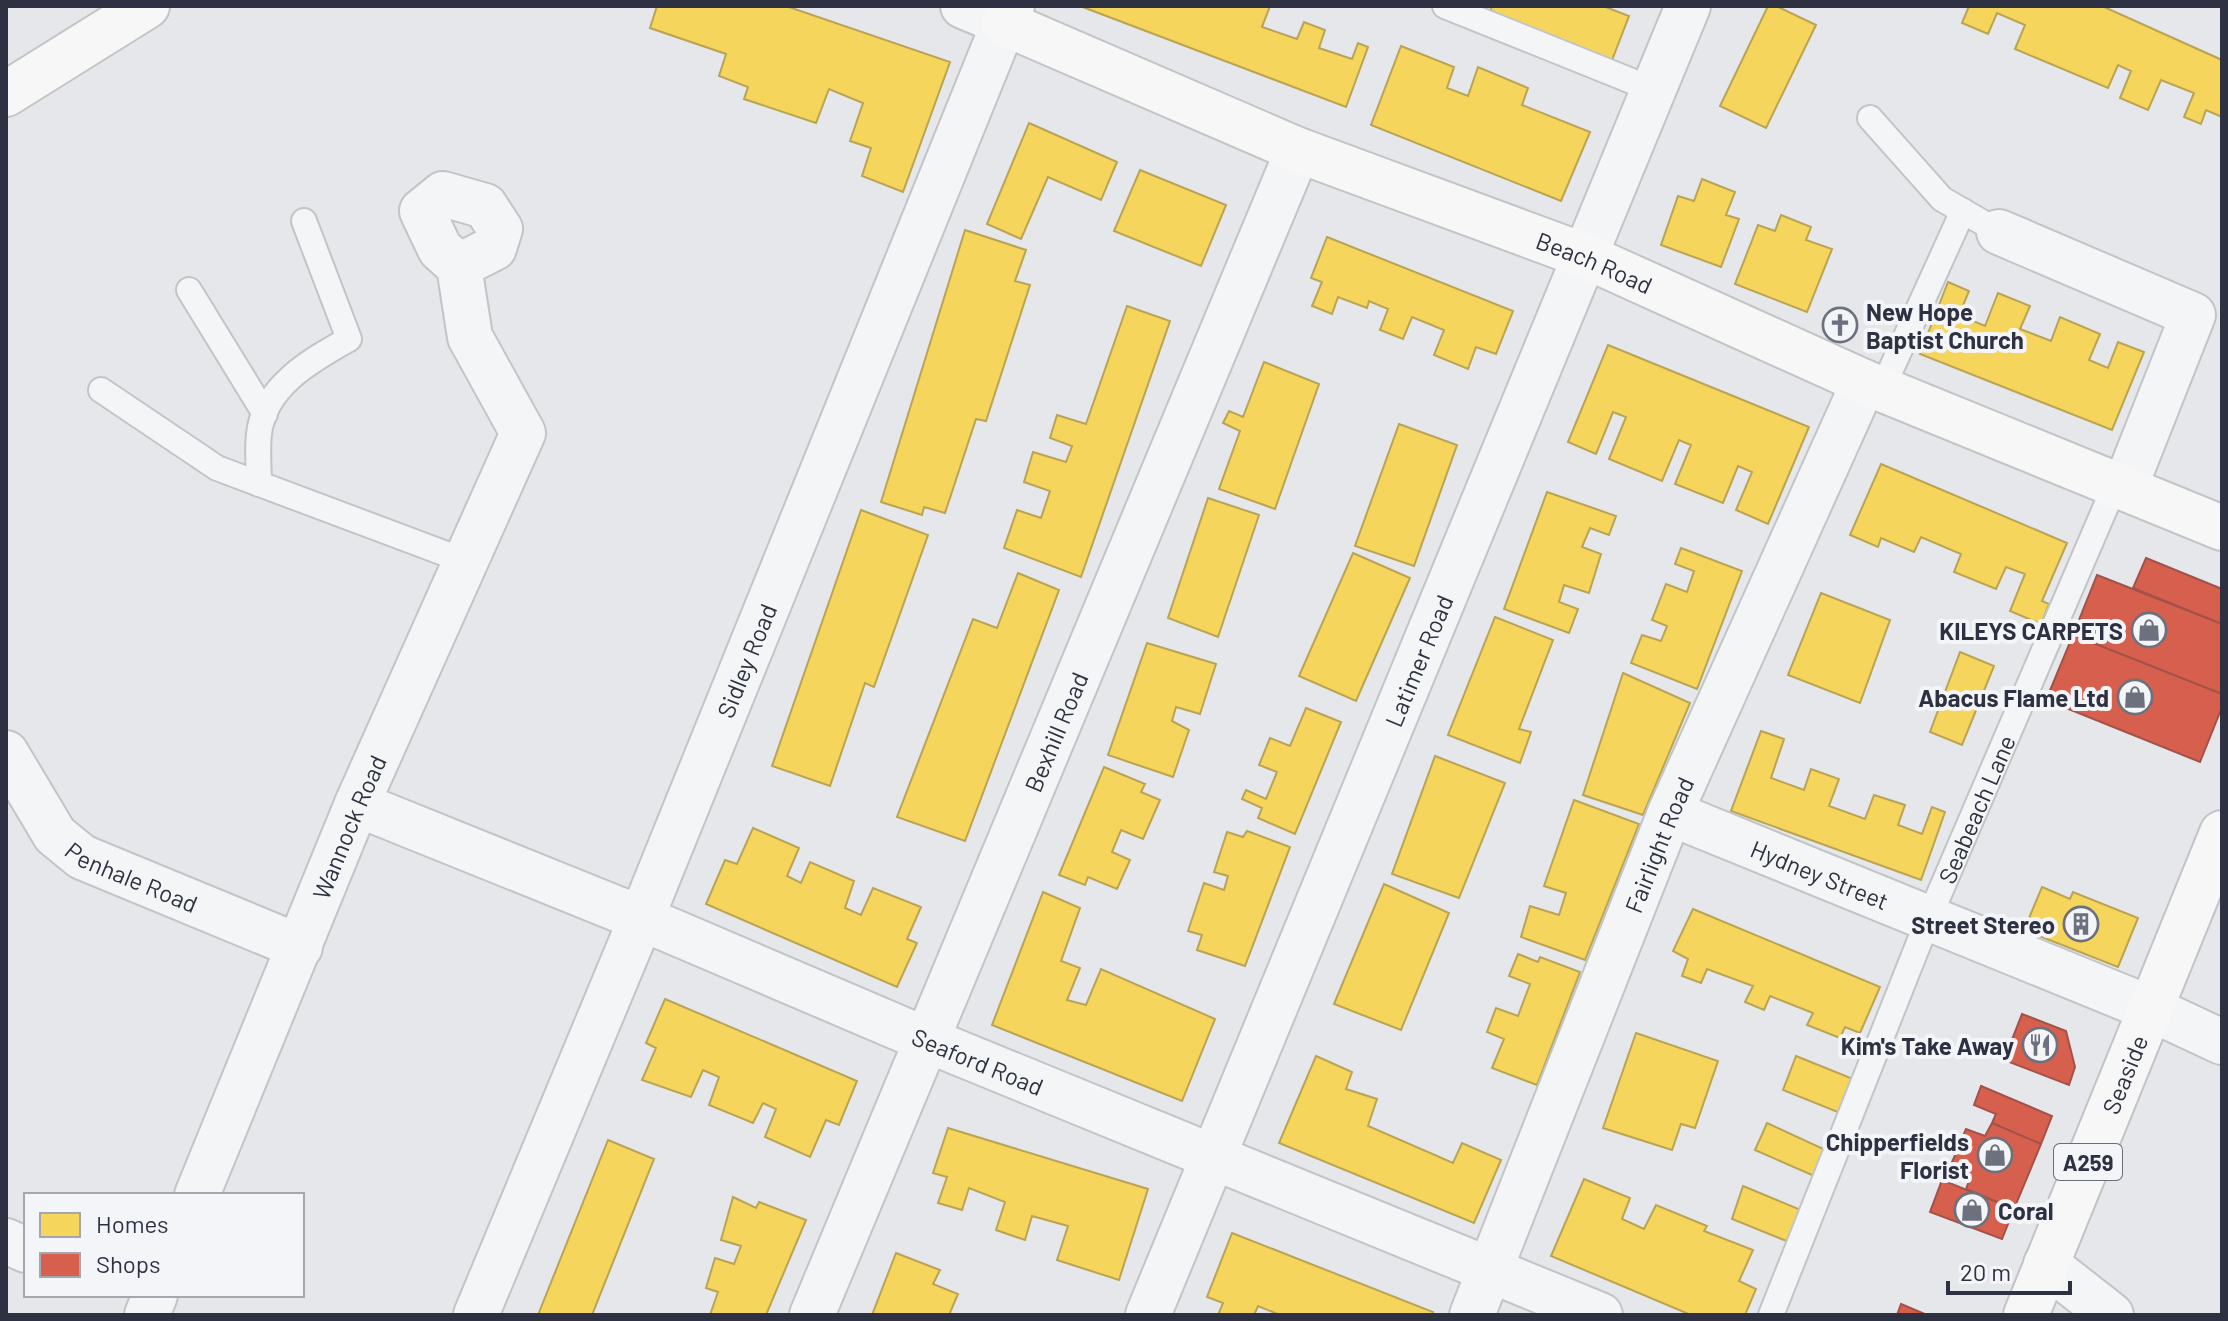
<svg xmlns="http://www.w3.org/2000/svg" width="2228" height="1321" font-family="Barlow,sans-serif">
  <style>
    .homes { fill: #f6d55c; stroke: #baa454; stroke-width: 2 }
    .shops { fill: #d6604d; stroke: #a3524a; stroke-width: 2 }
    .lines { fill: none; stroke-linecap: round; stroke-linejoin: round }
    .lane-casing { stroke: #c2c4c6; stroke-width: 28 }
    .street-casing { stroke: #c2c4c6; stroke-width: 48 }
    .secondary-casing { stroke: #c2c4c6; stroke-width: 48 }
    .primary-casing { stroke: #c2c3c7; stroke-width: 48 }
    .lane { stroke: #f4f5f6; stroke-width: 24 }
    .street { stroke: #f4f5f6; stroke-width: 44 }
    .secondary { stroke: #f7f7f8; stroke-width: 44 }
    .primary { stroke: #f7f7f8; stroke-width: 44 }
    .labels { text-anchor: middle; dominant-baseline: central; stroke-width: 8; stroke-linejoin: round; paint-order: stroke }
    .shield { fill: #f4f5f8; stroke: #696c79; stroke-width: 2 }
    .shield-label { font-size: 22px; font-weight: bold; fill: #2d3142 }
    .street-label { font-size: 24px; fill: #2d3142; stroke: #f4f5f8 }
    .poi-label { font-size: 24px; font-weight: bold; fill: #2d3142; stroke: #f4f5f8; text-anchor: end }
  </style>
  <rect width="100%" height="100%" fill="#e5e7ea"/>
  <path class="homes" d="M657 6H786L950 62 903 192 862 176 871 148 850 141 863 103 829 89 816 123 744 99 748 87 719 76 726 54 650 28Z
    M1080 6H1270L1262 27 1297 39 1304 22 1325 30 1319 48 1352 59 1358 43 1368 47 1346 107Z
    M1492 6H1603L1629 16 1609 68 1487 20Z
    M1768 6H1776L1816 25 1766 128 1720 106Z
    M1969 6H2102L2222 60V117L2206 110 2201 124 2184 117 2194 93 2161 80 2148 110 2120 98 2131 71 2118 65 2108 88 2015 49 2025 25 1997 13 1988 34 1962 23Z
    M1401 46 1454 67 1447 88 1468 96 1478 67 1528 88 1522 105 1590 132 1561 201 1371 125Z
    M1029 123 1117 162 1101 200 1048 177 1021 239 987 224Z
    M1140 170 1226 205 1201 266 1114 231Z
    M1702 179 1735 192 1726 215 1739 219 1721 267 1661 245 1678 196 1694 201Z
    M1781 215 1811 227 1806 240 1832 249 1807 312 1735 284 1758 225 1775 231Z
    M965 230 1026 250 1015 281 1030 285 986 421 976 419 945 513 924 507 922 515 881 502Z
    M1327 237 1513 311 1496 354 1476 347 1468 369 1434 355 1444 330 1412 317 1403 339 1380 330 1388 309 1369 301 1367 308 1338 297 1332 314 1312 306 1322 282 1311 278Z
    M1948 282 1969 291 1959 315 1985 326 1998 293 2030 306 2020 329 2051 341 2060 317 2100 334 2089 360 2108 368 2118 342 2144 352 2112 430 1920 354Z
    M1127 306 1170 321 1081 577 1004 548 1017 510 1041 518 1050 491 1024 482 1033 452 1066 462 1072 446 1050 438 1057 415 1086 424Z
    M1608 345 1809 427 1768 524 1736 510 1752 472 1738 466 1723 503 1675 484 1691 445 1679 440 1662 481 1609 459 1626 417 1613 412 1596 454 1568 442Z
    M1264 362 1319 384 1275 509 1219 489 1240 431 1223 423 1229 411 1243 417Z
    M1399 424 1457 445 1414 566 1355 546Z
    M1881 464 2067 543 2042 601 2049 604 2041 624 2010 611 2025 574 2006 567 1996 589 1954 572 1961 554 1921 537 1914 552 1881 538 1878 547 1850 535Z
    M1547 492 1616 516 1609 535 1590 528 1582 547 1601 554 1589 593 1564 585 1559 602 1578 609 1569 633 1504 609Z
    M1208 498 1259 515 1218 637 1168 618Z
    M861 510 928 535 874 687 865 683 830 786 772 766Z
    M1681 548 1742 571 1697 689 1631 663 1642 635 1661 641 1667 626 1652 620 1666 584 1687 592 1694 571 1675 564Z
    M1353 553 1410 578 1356 701 1299 676Z
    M1018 573 1059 590 965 841 897 817 973 619 997 628Z
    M1821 593 1890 620 1860 703 1788 675Z
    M1495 617 1553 640 1519 729 1531 732 1520 763 1448 735Z
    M1147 643 1216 664 1200 714 1176 707 1172 721 1189 730 1173 777 1108 755Z
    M1960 652 1994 666 1962 745 1930 732Z
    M1623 673 1690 703 1643 815 1583 795Z
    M1306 708 1341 722 1295 834 1258 818 1262 808 1242 799 1246 790 1266 799 1277 772 1259 765 1270 738 1290 746Z
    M1761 731 1784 739 1771 778 1804 790 1811 769 1839 779 1829 806 1865 819 1874 795 1905 805 1898 825 1922 834 1932 807 1945 812 1921 880 1731 811Z
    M1435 756 1505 783 1459 898 1392 874Z
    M1104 767 1145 784 1141 792 1160 800 1143 839 1121 830 1112 852 1130 860 1117 889 1088 877 1085 885 1059 875Z
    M1574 800 1639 824 1585 960 1521 937 1530 906 1559 915 1566 893 1544 886Z
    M753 828 799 848 787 876 801 883 810 862 854 881 845 908 861 915 873 888 921 907 907 939 917 943 897 987 706 904 725 860 737 864Z
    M1247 831 1290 847 1245 966 1197 950 1202 935 1188 931 1204 883 1224 890 1228 876 1214 872 1227 832 1243 837Z
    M1384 884 1449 913 1401 1030 1334 1004Z
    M2042 887 2070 899 2073 892 2138 918 2118 967 2024 930Z
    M1043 892 1080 908 1061 961 1080 968 1067 1000 1086 1005 1101 969 1215 1019 1182 1101 992 1025Z
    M1693 909 1880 987 1860 1033 1845 1027 1840 1038 1807 1025 1813 1013 1770 996 1764 1010 1745 1002 1753 986 1707 969 1701 983 1682 976 1688 959 1673 951Z
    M1518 954 1538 962 1540 957 1580 972 1537 1085 1492 1068 1504 1039 1487 1032 1496 1008 1518 1016 1530 984 1509 976Z
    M665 999 857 1081 839 1125 826 1120 810 1157 765 1137 776 1109 763 1103 753 1123 709 1105 719 1077 703 1070 691 1097 642 1080 656 1048 646 1043Z
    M1636 1033 1718 1061 1695 1128 1681 1124 1672 1150 1603 1128Z
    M1316 1056 1352 1072 1346 1089 1377 1099 1368 1126 1453 1163 1462 1143 1501 1160 1474 1223 1279 1143Z
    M1796 1056 1858 1081 1845 1115 1783 1090Z
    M1767 1123 1832 1153 1821 1179 1755 1150Z
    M948 1128 1148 1189 1119 1280 1057 1260 1068 1226 1032 1216 1025 1240 996 1230 1005 1202 969 1188 962 1210 938 1203 947 1177 933 1173Z
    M608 1140 654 1159 592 1315H538Z
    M1584 1179 1630 1198 1622 1219 1644 1229 1656 1205 1707 1226 1704 1231 1753 1250 1739 1281 1756 1289 1745 1315H1691L1551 1256Z
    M1743 1186 1808 1213 1794 1244 1732 1219Z
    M733 1197 756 1208 759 1202 806 1220 766 1315H710L718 1292 706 1288 715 1258 734 1264 741 1246 721 1240Z
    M1232 1233 1433 1312 1432 1315H1280L1258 1306 1254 1315H1218L1223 1303 1207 1297Z
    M896 1253 940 1270 933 1284 958 1294 949 1315H872Z"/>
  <path class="shops" d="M2146 558 2222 589V624L2133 588Z
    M2097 575 2222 624V694L2073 635Z
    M2073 635 2222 694V707L2200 762 2046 700Z
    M2022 1014 2066 1031 2075 1067 2069 1085 2004 1060Z
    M1981 1086 2052 1116 2041 1144 1992 1123 1996 1114 1974 1105Z
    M1992 1123 2041 1144 2014 1209 1966 1189 1971 1176 1950 1167 1966 1129 1985 1136Z
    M1942 1180 2014 1209 2002 1239 1930 1212Z
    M1901 1304 1927 1315H1897Z"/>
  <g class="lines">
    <g class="lane-casing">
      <g id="lane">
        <path d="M1445 6 1654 90"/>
        <path d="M1870 118 1942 199 1999 232"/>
        <path d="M189 290 265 414"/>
        <path d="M1882 389 1963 211"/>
        <path d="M101 390 217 468 465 561"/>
        <path d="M259 484C259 468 257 450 259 434 264 386 312 360 349 339L304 221"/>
        <path id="s1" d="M1771 1315 1928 920 2116 483"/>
      </g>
    </g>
    <g class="street-casing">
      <g id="street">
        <path d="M1999 232 2193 315 2125 487"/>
        <path id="s2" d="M6 753 55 835 82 857 300 947"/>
        <path id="s3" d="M357 804 667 929 927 1040 1600 1315"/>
        <path id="s4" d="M1670 813 2149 1008 2222 1042"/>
        <path id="s5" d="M197 1195 357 804 523 433 470 337 459 266 494 248 500 229 485 206 443 194 422 211 440 249 459 266"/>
        <path d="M6 1241 26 1250"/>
        <path d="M2046 1264 2111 1315"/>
        <path d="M147 1315 155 1295"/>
        <path id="s6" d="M476 1315 641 919 1004 23 963 6"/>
        <path id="s7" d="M812 1315 1298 150"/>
        <path id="s8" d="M1148 1315 1688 6"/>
        <path id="s9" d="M1472 1315 1670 813 1864 382"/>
      </g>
    </g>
    <g class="secondary-casing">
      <g id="secondary">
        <path id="s10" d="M1012 6 1004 23 1298 150 1585 256 1864 382 2222 528"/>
        <path d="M6 94 147 6"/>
      </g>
    </g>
    <g class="primary-casing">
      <g id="primary">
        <path id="s11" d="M2026 1315 2222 833"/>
      </g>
    </g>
    <use href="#lane" class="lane"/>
    <use href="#street" class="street"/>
    <use href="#secondary" class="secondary"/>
    <use href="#primary" class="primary"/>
  </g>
  <defs>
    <g id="church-ring" transform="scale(1.8)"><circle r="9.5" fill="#f4f5f8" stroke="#6d717d" stroke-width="1.5"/><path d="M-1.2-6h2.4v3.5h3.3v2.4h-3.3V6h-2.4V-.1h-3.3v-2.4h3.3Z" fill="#6d717d"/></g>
    <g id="shop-ring" transform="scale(1.8)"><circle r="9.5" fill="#f4f5f8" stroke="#6d717d" stroke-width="1.5"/><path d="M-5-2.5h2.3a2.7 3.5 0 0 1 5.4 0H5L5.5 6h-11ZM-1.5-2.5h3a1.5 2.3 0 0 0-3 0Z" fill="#6d717d"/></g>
    <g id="building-ring" transform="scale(1.8)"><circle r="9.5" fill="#f4f5f8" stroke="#6d717d" stroke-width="1.5"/><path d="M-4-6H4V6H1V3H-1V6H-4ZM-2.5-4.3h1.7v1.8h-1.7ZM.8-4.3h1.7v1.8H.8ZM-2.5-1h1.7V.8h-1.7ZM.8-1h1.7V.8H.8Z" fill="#6d717d"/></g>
    <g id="restaurant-ring" transform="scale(1.8)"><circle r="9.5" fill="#f4f5f8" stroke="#6d717d" stroke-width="1.5"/><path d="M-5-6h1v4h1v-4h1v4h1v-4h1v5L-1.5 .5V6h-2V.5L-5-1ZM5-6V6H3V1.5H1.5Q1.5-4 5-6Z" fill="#6d717d"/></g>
  </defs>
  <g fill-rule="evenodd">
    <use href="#church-ring" x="1840" y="325"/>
    <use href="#shop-ring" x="2149" y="630"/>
    <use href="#shop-ring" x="2135" y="697"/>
    <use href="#building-ring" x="2081" y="924"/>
    <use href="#restaurant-ring" x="2040" y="1045"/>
    <use href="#shop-ring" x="1995" y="1155"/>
    <use href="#shop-ring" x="1972" y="1210"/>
  </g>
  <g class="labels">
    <rect class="shield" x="2054" y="1144" width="68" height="36" rx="6"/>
    <g class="shield-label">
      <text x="2088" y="1162">A259</text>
    </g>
    <g class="street-label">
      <text stroke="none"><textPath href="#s10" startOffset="656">Beach Road</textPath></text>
      <text stroke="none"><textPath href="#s6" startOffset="708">Sidley Road</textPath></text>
      <text stroke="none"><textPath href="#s8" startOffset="708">Latimer Road</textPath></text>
      <text stroke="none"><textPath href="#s7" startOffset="632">Bexhill Road</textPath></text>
      <text stroke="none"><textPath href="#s1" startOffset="546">Seabeach Lane</textPath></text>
      <text stroke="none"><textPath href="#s5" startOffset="398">Wannock Road</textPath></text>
      <text stroke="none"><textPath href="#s9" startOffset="506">Fairlight Road</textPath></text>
      <text stroke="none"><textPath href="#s2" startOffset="184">Penhale Road</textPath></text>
      <text stroke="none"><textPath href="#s4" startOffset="162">Hydney Street</textPath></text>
      <text stroke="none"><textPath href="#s3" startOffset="672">Seaford Road</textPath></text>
      <text stroke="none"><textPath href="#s11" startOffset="260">Seaside</textPath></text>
    </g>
    <g class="poi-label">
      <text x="1866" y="311" text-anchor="start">New Hope<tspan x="1866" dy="28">Baptist Church</tspan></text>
      <text x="2123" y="630">KILEYS CARPETS</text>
      <text x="2109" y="697">Abacus Flame Ltd</text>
      <text x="2055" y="924">Street Stereo</text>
      <text x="2014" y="1045">Kim's Take Away</text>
      <text x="1969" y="1141">Chipperfields<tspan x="1969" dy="28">Florist</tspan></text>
      <text x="1998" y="1210" text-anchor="start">Coral</text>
    </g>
  </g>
  <rect width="2228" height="1321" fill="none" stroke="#2d3142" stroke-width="16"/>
  <rect x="24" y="1193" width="280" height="104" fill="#f4f5f8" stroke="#a4a7af" stroke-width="2"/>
  <rect x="40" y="1213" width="40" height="24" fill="#f6d55c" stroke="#a4a7af" stroke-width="2"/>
  <text x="96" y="1233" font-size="24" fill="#2d3142">Homes</text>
  <rect x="40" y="1253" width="40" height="24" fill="#d6604d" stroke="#a4a7af" stroke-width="2"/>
  <text x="96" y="1273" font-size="24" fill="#2d3142">Shops</text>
  <path d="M1948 1281v12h122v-12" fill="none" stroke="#2d3142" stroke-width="4"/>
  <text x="1960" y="1281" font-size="24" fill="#2d3142" stroke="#f4f5f8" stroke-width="6" paint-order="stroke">20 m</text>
</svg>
